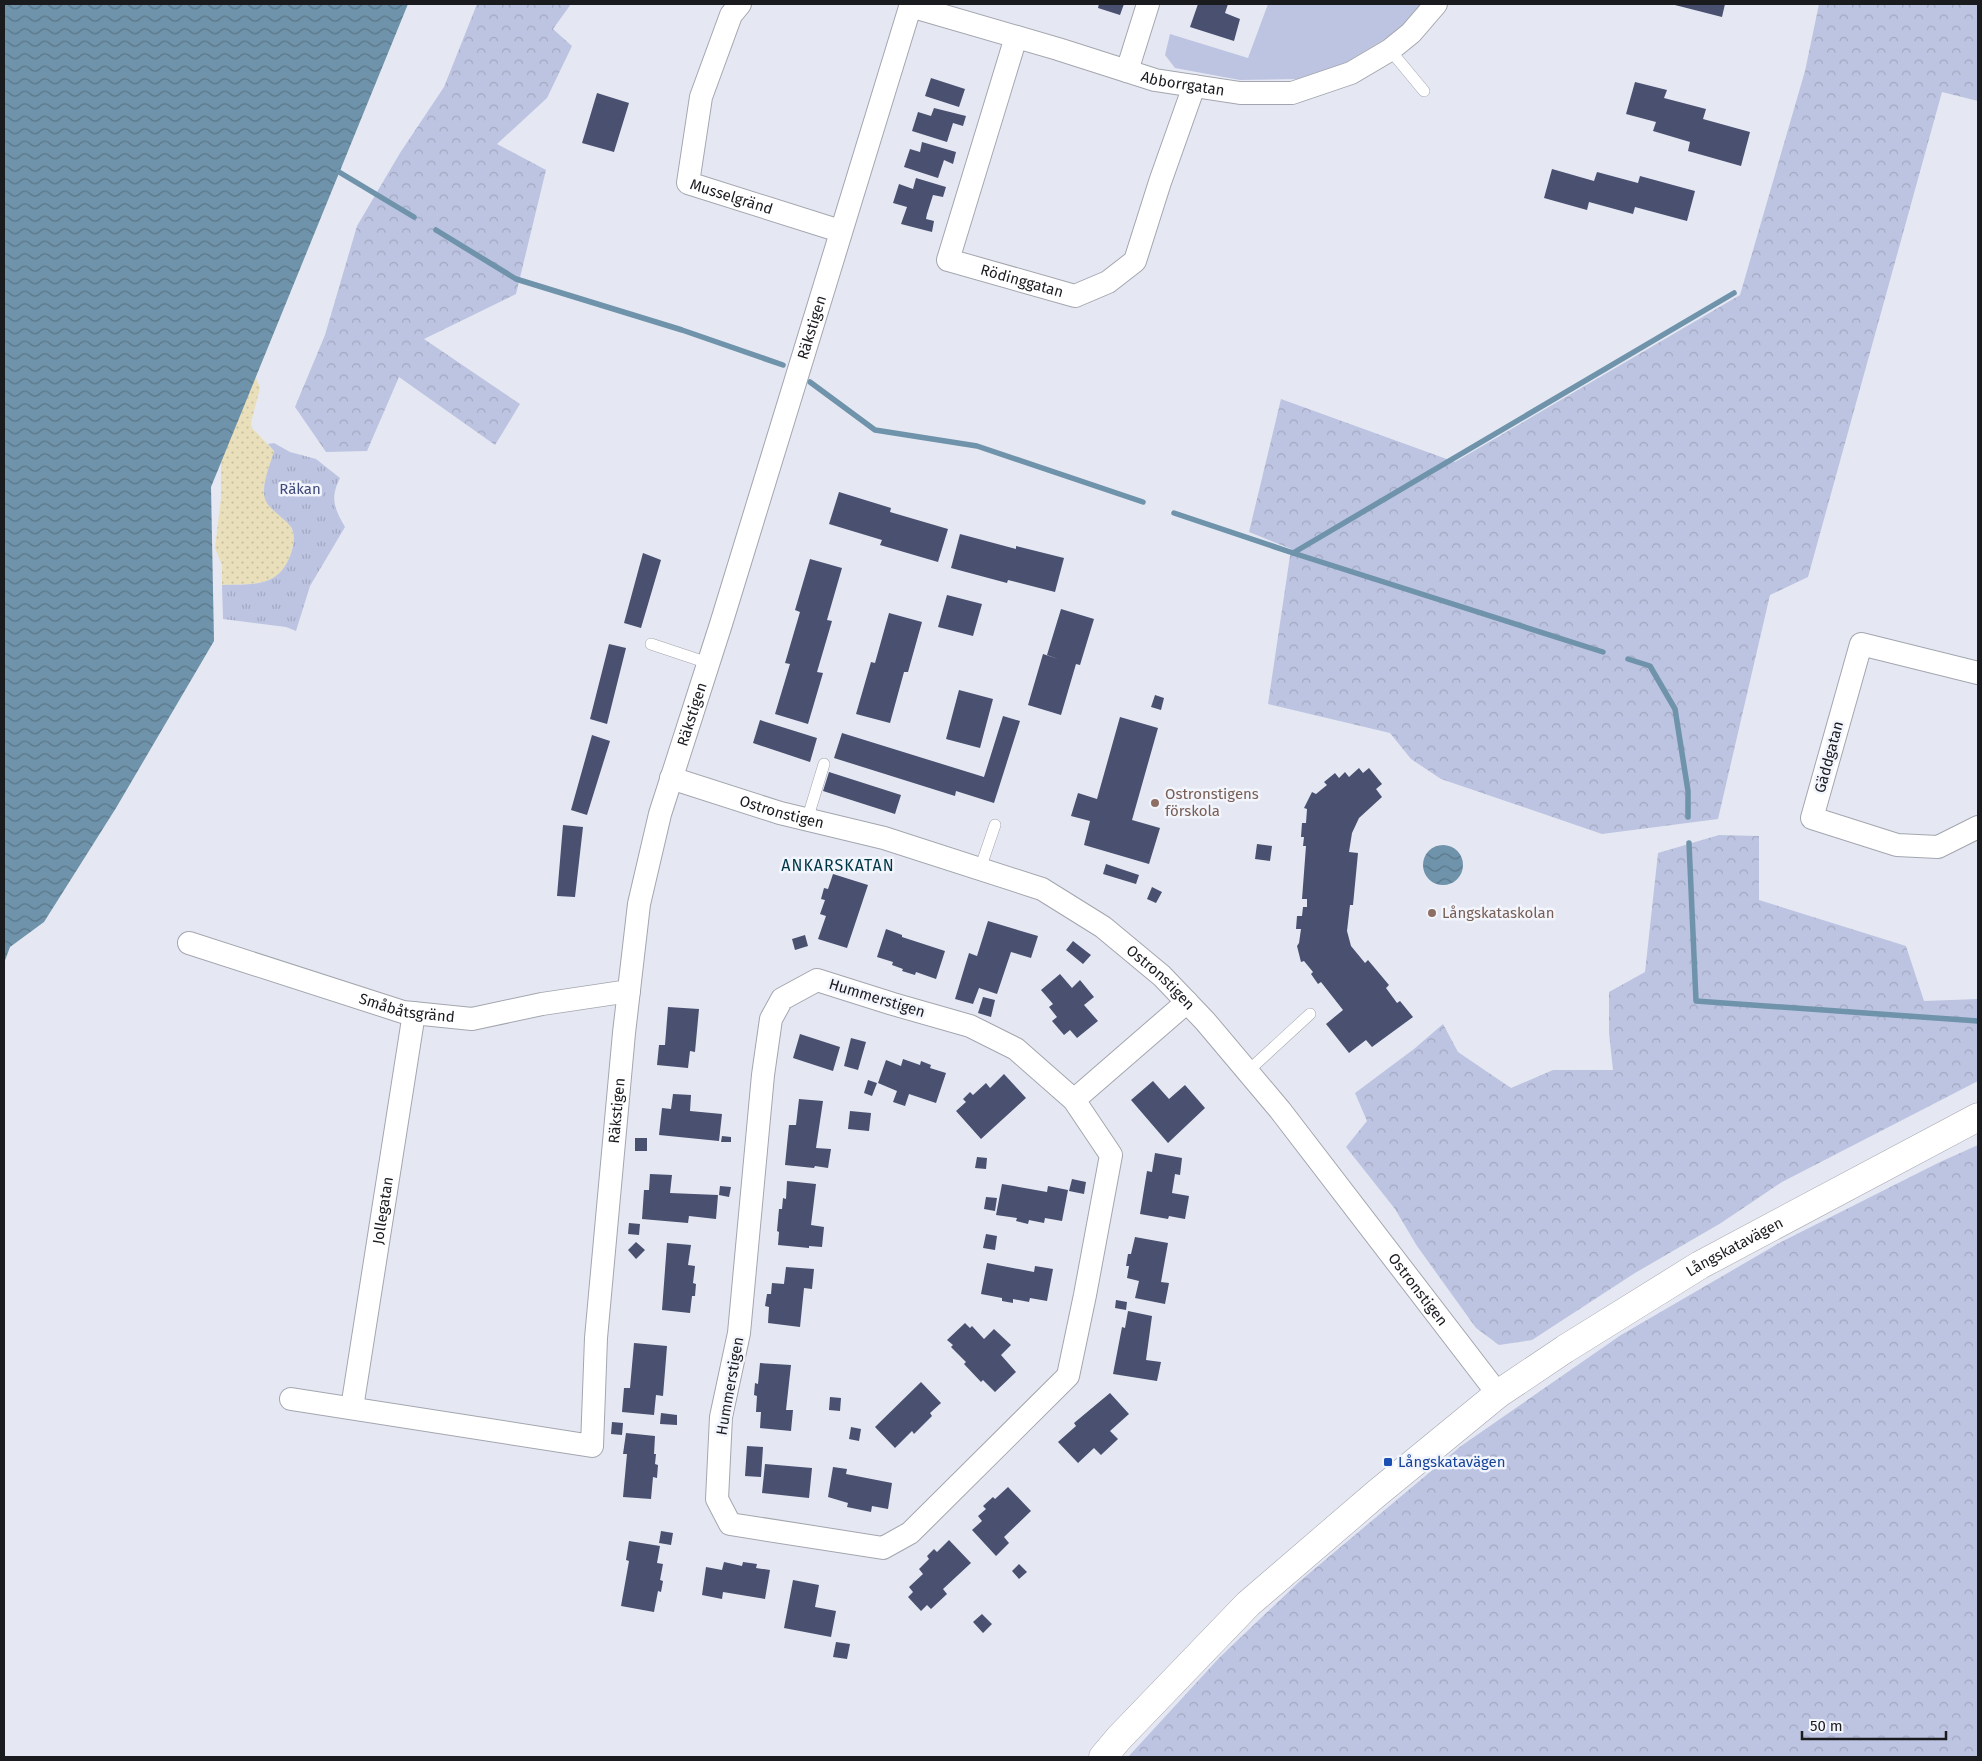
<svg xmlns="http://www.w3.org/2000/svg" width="1982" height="1761" font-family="'Fira Sans',sans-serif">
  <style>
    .grass { fill: #bdc4e1 }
    .forest { fill: url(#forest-crowns) }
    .sand { fill: url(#sand-dots) }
    .park { fill: url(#park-tufts) }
    .water { fill: url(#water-waves) }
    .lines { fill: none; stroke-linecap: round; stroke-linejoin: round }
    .stream { stroke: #6f93aa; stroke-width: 5.5 }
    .building { fill: #495070 }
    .service-casing { stroke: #a3a6af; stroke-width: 12 }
    .minor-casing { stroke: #a3a6af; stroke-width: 24 }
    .tertiary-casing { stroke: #a3a6af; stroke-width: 29 }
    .service { stroke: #fff; stroke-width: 11 }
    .minor { stroke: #fff; stroke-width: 22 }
    .tertiary { stroke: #fff; stroke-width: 28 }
    .education-dot { fill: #8d6e63; stroke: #f3f5fd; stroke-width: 2 }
    .transit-dot { fill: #1a4fb4; stroke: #f3f5fd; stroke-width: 2 }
    .labels { text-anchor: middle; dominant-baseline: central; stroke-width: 5; stroke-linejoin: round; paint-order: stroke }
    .street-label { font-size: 15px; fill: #1a1b1f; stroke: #f3f5fd }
    .park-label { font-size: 15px; fill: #40497b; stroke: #f3f5fd }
    .education-label { font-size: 15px; fill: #785e54; stroke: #f3f5fd; text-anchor: start }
    .transit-label { font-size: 15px; fill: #164399; stroke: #f3f5fd; text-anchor: start }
    .neighbourhood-label { font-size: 16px; letter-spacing: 1px; fill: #003747; stroke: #f3f5fd }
  </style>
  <defs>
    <pattern id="forest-crowns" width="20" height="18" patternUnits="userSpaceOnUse" patternTransform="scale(1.25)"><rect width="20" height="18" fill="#bdc4e1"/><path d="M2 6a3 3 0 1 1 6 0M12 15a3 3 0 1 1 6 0" fill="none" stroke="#a2a8c1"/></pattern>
    <pattern id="sand-dots" width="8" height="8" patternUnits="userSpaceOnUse" patternTransform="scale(1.25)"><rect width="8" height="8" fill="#e9dfba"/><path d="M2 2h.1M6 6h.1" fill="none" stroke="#c7bf9f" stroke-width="1.8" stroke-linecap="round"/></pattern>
    <pattern id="park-tufts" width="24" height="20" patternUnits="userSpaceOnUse" patternTransform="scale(1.25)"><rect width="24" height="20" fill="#bdc4e1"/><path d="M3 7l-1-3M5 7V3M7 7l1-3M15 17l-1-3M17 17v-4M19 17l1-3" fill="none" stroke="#a2a8c1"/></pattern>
    <pattern id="water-waves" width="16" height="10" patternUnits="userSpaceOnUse" patternTransform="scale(1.25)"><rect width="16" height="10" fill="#6f93aa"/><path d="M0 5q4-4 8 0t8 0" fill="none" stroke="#5a778a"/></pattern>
  </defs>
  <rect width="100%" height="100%" fill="#e5e8f2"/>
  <path class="grass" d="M1268 4H1425L1402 29 1343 64 1297 79 1240 80 1175 68 1165 55 1170 34 1248 58Z"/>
  <path class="forest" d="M477 4H571L553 29 572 46 547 98 497 144 546 170 516 294 424 339 520 404 495 445 399 377 367 451 326 452 295 407 325 335 357 226 400 153 444 87Z
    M1819 4H1978V101L1942 92 1808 577 1770 595 1718 819 1602 834 1441 779 1411 759 1390 733 1268 704 1291 549 1249 532 1281 399 1455 462 1740 295 1805 71Z
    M1719 835 1759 836V900L1906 946 1924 1001 1978 999V1081L1782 1182 1721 1223 1635 1273 1532 1340 1499 1345 1476 1328 1417 1246 1395 1209 1346 1147 1367 1121 1355 1093 1414 1049 1443 1024 1458 1052 1511 1088 1553 1070H1613L1609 1033V992L1645 972 1658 853Z
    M1978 1145V1757H1128L1220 1657 1300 1581 1461 1446 1621 1335 1781 1242 1940 1162Z"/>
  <path class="sand" d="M253 370 260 388 251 423 252 428 274 451 264 485C272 498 288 516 292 530 295 538 293 546 291 553 281 588 251 584 222 585V565L215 548 221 498V419Z"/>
  <path class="park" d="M274 443 290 452 316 459 340 478C330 498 334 508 345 527L310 586 296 631 286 627 223 619 222 585C255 584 281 588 292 550 294 543 295 533 291 527 285 518 269 510 265 499 261 484 270 466 274 451L268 444Z"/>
  <path class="water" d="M4 4H408L211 487 214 641 116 808 44 922 10 947 4 963Z
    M1423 865a20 20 0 1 1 40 0a20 20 0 1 1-40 0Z"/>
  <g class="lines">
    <path class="stream" d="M339 172 414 217
      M436 230 516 279 682 330 783 365
      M810 382 875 430 977 446 1143 502
      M1174 513 1293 553 1603 652
      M1293 553 1734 293
      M1628 659 1650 666 1675 709 1688 791V817
      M1689 843 1696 1001 1978 1021"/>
  </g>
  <path class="building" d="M1099 4H1124L1120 15 1098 8Z
    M1198 4H1228L1225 13 1240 19 1234 41 1190 27Z
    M1671 4H1725L1722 17Z
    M931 78 965 89 959 107 925 96Z
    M1635 82 1667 90 1664 98 1706 109 1703 119 1750 132 1741 166 1688 151 1690 142 1653 131 1656 122 1626 114Z
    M597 93 629 103 614 152 582 143Z
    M934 108 966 116 963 126 953 123 947 142 912 131 918 112 931 116Z
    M922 142 956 152 953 164 944 160 938 178 904 167 910 149 920 152Z
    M1552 169 1594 181 1597 172 1638 183 1640 176 1695 191 1687 221 1635 207 1633 214 1589 202 1587 210 1544 198Z
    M916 178 946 187 943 197 933 195 927 214 926 219 934 221 932 232 901 224 907 207 893 203 899 184 913 189Z
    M839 492 891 508 890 512 948 529 938 562 880 545 882 540 829 524Z
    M960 534 1016 549V546L1064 558 1055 592 1008 580 1007 583 951 568Z
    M643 553 661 560 641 628 624 623Z
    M810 559 842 568 827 620 832 621 817 672 823 673 808 724 775 714 790 664 785 663 800 612 795 610Z
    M947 595 982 604 973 636 938 627Z
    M1061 609 1094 619 1080 665 1076 664 1061 715 1028 705 1043 654 1058 659 1047 655Z
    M889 613 922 622 908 672H904L890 723 856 714 871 662 875 663Z
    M609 644 626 648 607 724 590 719Z
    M959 690 993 699 980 748 946 739Z
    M1155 695 1164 698 1161 710 1151 707Z
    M1003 716 1020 721 994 803 956 791 955 796 834 758 842 733 984 777Z
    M1120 717 1158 728 1132 820 1160 828 1149 864 1084 845 1090 821 1071 816 1078 793 1097 799Z
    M760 720 817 738 810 762 753 743Z
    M592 735 610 741 587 815 571 810Z
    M1359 768 1363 773 1369 768 1382 784 1376 789 1382 797 1359 818 1352 833 1349 852 1358 853 1353 905H1350L1347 931 1351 946 1365 963 1368 960 1389 985 1386 988 1397 1003 1400 1001 1413 1017 1372 1047 1366 1040 1349 1053 1326 1024 1343 1010 1321 982 1318 984 1311 974 1313 972 1304 961 1301 962 1297 946 1299 943 1301 929H1296L1297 916H1302L1303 907H1307V899H1302L1306 846H1303L1304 837H1301L1302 823H1306L1307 809 1304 808 1312 792 1316 794 1327 785 1324 782 1335 773 1339 778 1345 772 1349 777Z
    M829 772 901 795 895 814 823 791Z
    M563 825 583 827 575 897 557 896Z
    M1257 844 1272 846 1270 861 1255 859Z
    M1106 864 1139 875 1136 884 1103 874Z
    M833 874 868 885 847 948 818 939 826 916 820 914 825 900 821 899 824 888 828 889Z
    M1152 887 1162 892 1156 903 1147 899Z
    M988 921 1038 936 1031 958 1011 952 997 994 979 988 973 1004 955 999 969 953 977 956Z
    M886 929 902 935V937L945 951 936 979 916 972 915 975 902 971 903 969 892 965 893 962 877 957Z
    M805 935 808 946 795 950 792 939Z
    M1073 941 1091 955 1083 964 1066 950Z
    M1060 974 1072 988 1080 980 1094 997 1084 1005 1098 1021 1077 1038 1070 1030 1064 1035 1052 1021 1057 1017 1049 1007 1053 1004 1041 990Z
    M983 997 995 1000 991 1017 978 1013Z
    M668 1007 699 1009 695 1052 690 1051 688 1068 657 1065 659 1045H665Z
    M800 1034 840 1047 833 1071 793 1058Z
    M851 1038 866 1042 858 1070 844 1066Z
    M903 1059 920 1065 921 1061 931 1065 930 1068 946 1073 936 1103 909 1094 905 1106 893 1102 897 1091 878 1083 886 1060 901 1066Z
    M1004 1074 1026 1098 981 1139 956 1111 966 1102 963 1099 970 1092 973 1095 986 1083 990 1088Z
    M868 1080 877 1083 872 1096 864 1093Z
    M1153 1081 1169 1099 1185 1085 1205 1108 1168 1143 1131 1100Z
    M673 1094 691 1095 690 1111 722 1114 719 1141 659 1135 662 1108 671 1109Z
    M799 1099 823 1101 816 1148 831 1149 828 1168 815 1166 814 1168 785 1165 789 1125H796Z
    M850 1111 871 1113 869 1131 848 1129Z
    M722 1136 731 1137V1142H721Z
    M635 1138H647V1151H635Z
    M1155 1153 1182 1158 1180 1175 1175 1174 1172 1193 1189 1196 1185 1219 1169 1216 1168 1219 1140 1214 1147 1171 1152 1172Z
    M977 1157 987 1158 986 1169 975 1168Z
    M650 1174 672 1175 670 1193 718 1195 716 1219 689 1216 688 1223 642 1219 644 1190H649Z
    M1072 1179 1086 1182 1084 1194 1069 1191Z
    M787 1181 816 1184 811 1225 824 1227 822 1247 809 1246V1248L778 1245 779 1232 777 1231 779 1209H782L783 1198 786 1199Z
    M1002 1184 1047 1192 1048 1186 1068 1190 1062 1221 1045 1218 1044 1223 1029 1220 1028 1224 1016 1221 1017 1218 996 1215Z
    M720 1186 731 1187 729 1197 719 1195Z
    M986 1197 997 1198 995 1211 984 1209Z
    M629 1223 640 1224 639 1235 628 1234Z
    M986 1234 997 1236 995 1250 983 1248Z
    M1135 1237 1168 1243 1161 1282 1169 1283 1165 1304 1135 1298 1139 1281 1127 1278 1129 1266H1126L1128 1254H1131Z
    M636 1242 645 1250 636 1259 628 1250Z
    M667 1243 691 1245 688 1265 695 1266 693 1283 696 1284 695 1296H692L690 1313 662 1310Z
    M987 1263 1034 1272 1035 1266 1053 1269 1047 1301 1030 1298 1029 1302 1013 1299V1303L1002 1301V1298L981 1294Z
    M786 1267 814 1269 812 1289 804 1288 800 1327 768 1323 769 1307 765 1306 767 1294H771L772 1283 784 1284Z
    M1116 1300 1127 1302 1126 1310 1115 1308Z
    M1128 1311 1152 1316 1146 1360 1161 1362 1157 1381 1113 1374 1122 1327 1125 1328Z
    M965 1323 970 1328 972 1326 984 1339 994 1329 1011 1345 1001 1355 1016 1372 995 1392 983 1380 981 1382 964 1364 966 1362 951 1347 953 1345 947 1340Z
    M634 1343 667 1346 663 1396 656 1395 654 1415 622 1412 624 1388H630Z
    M760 1363 791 1365 786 1410H793L791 1431 760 1428 761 1412H756L757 1396 754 1395 755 1383 758 1384Z
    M921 1382 941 1403 930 1413 932 1416 914 1434 912 1431 895 1448 875 1427Z
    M1110 1393 1129 1414 1110 1431 1118 1439 1101 1455 1094 1448 1078 1463 1058 1442 1076 1426 1074 1423Z
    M830 1397 841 1398 840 1411 829 1410Z
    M661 1413 677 1415V1425L660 1424Z
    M612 1422 623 1423 622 1435 611 1434Z
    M851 1427 861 1429 859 1441 849 1439Z
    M626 1433 655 1436 654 1454H656L655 1464 658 1465 657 1478 653 1477 651 1499 623 1497 627 1454H623Z
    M747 1446 763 1447 761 1477 745 1476Z
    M765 1464 812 1468 809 1498 762 1493Z
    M833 1467 847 1469 846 1474 892 1483 888 1509 872 1506 871 1512 847 1507 848 1503 828 1497Z
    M1008 1487 1031 1511 1004 1537 1009 1543 996 1556 972 1530 982 1521 978 1516 986 1509 983 1506 993 1497 995 1499Z
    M661 1531 673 1533 671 1545 659 1543Z
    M949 1540 971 1563 943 1589 947 1594 931 1609 927 1605 921 1611 908 1597 913 1592 909 1587 923 1574 919 1569 929 1559 927 1556 934 1549 937 1552Z
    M629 1541 660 1546 657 1563 663 1564 660 1580 663 1581 661 1592 658 1591 654 1612 621 1606 629 1561 626 1560Z
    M724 1562 742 1566 743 1562 757 1564 756 1568 770 1570 765 1599 723 1592 722 1599 702 1595 706 1567 722 1570Z
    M1019 1564 1027 1572 1019 1579 1012 1571Z
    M793 1580 819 1585 815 1607 836 1611 831 1637 784 1628Z
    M982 1614 992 1624 983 1633 973 1622Z
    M836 1642 850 1644 847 1659 833 1657Z"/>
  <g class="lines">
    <g class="service-casing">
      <path id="service" d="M1390 50 1424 91
        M651 644 708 663
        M807 820 824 764
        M980 869 995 825
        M1247 1072 1310 1014"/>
    </g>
    <g class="minor-casing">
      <g id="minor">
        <path id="s1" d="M740 4 731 15 701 97 688 183 840 231"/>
        <path id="s2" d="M910 6 1058 49 1155 80 1240 93H1292L1351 73 1390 50 1411 33 1436 4"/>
        <path id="s3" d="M1016 37 948 260 1075 296 1108 282 1135 261 1160 182 1194 86"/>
        <path d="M1127 71 1148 4"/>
        <path d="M1978 673 1861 644 1812 818 1897 845 1938 847 1978 827"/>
        <path id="s4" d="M671 778 780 813 884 838 1042 889 1103 927 1162 976 1205 1021 1280 1110 1498 1394"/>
        <path id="s5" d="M189 943 403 1012 472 1019 542 1004 629 991"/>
        <path d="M1074 1100 1016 1049 970 1026 893 1004 817 980 782 999 771 1019 763 1075 739 1333 721 1417 717 1499 730 1524 883 1548 910 1533 1068 1376 1085 1295 1111 1155 1074 1100 1187 1002"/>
        <path id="s6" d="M291 1399 592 1446 596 1338 624 1033 639 904 660 814 721 624 911 4"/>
        <path id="s7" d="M352 1408 414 1013"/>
      </g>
    </g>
    <g class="tertiary-casing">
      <g id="tertiary">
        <path id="s8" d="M1103 1757 1119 1738 1248 1604 1376 1494 1498 1394 1565 1349 1700 1265 1978 1117"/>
      </g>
    </g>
    <use href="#service" class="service"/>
    <use href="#minor" class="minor"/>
    <use href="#tertiary" class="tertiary"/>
  </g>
  <g class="education-dot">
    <circle cx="1155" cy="803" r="5"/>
    <circle cx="1432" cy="913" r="5"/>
  </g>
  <rect class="transit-dot" x="1383" y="1457" width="10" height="10" rx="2.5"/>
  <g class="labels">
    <g class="street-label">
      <text stroke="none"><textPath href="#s2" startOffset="284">Abborrgatan</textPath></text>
      <text stroke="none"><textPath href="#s1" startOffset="234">Musselgränd</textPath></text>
      <text stroke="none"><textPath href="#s3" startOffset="310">Rödinggatan</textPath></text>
      <text stroke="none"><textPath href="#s6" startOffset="1451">Räkstigen</textPath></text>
      <text stroke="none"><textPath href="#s6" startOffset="1046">Räkstigen</textPath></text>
      <text transform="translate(1829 757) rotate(-75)">Gäddgatan</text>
      <text stroke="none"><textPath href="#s4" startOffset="116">Ostronstigen</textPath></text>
      <text stroke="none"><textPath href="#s4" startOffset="536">Ostronstigen</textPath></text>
      <text transform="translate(877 998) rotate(17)">Hummerstigen</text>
      <text stroke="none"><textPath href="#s5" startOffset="228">Småbåtsgränd</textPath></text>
      <text stroke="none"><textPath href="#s6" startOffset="641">Räkstigen</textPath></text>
      <text stroke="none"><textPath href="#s7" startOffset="200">Jollegatan</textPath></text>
      <text stroke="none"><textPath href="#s8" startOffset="816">Långskatavägen</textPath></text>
      <text stroke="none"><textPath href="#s4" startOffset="941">Ostronstigen</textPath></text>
      <text transform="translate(730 1386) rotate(-80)">Hummerstigen</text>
    </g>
    <g class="park-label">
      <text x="300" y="489">Räkan</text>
    </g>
    <g class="education-label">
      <text x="1165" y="794">Ostronstigens<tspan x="1165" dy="17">förskola</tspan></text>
      <text x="1442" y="913">Långskataskolan</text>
    </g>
    <g class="transit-label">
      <text x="1398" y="1462">Långskatavägen</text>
    </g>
    <g class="neighbourhood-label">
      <text x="838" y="865">ANKARSKATAN</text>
    </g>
  </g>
  <rect width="1982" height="1761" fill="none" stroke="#1a1b1f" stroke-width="10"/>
  <path d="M1802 1731v8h144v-8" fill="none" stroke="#1a1b1f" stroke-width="2.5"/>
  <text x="1810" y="1731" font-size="15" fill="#1a1b1f" stroke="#f3f5fd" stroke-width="4" paint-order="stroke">50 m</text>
</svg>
